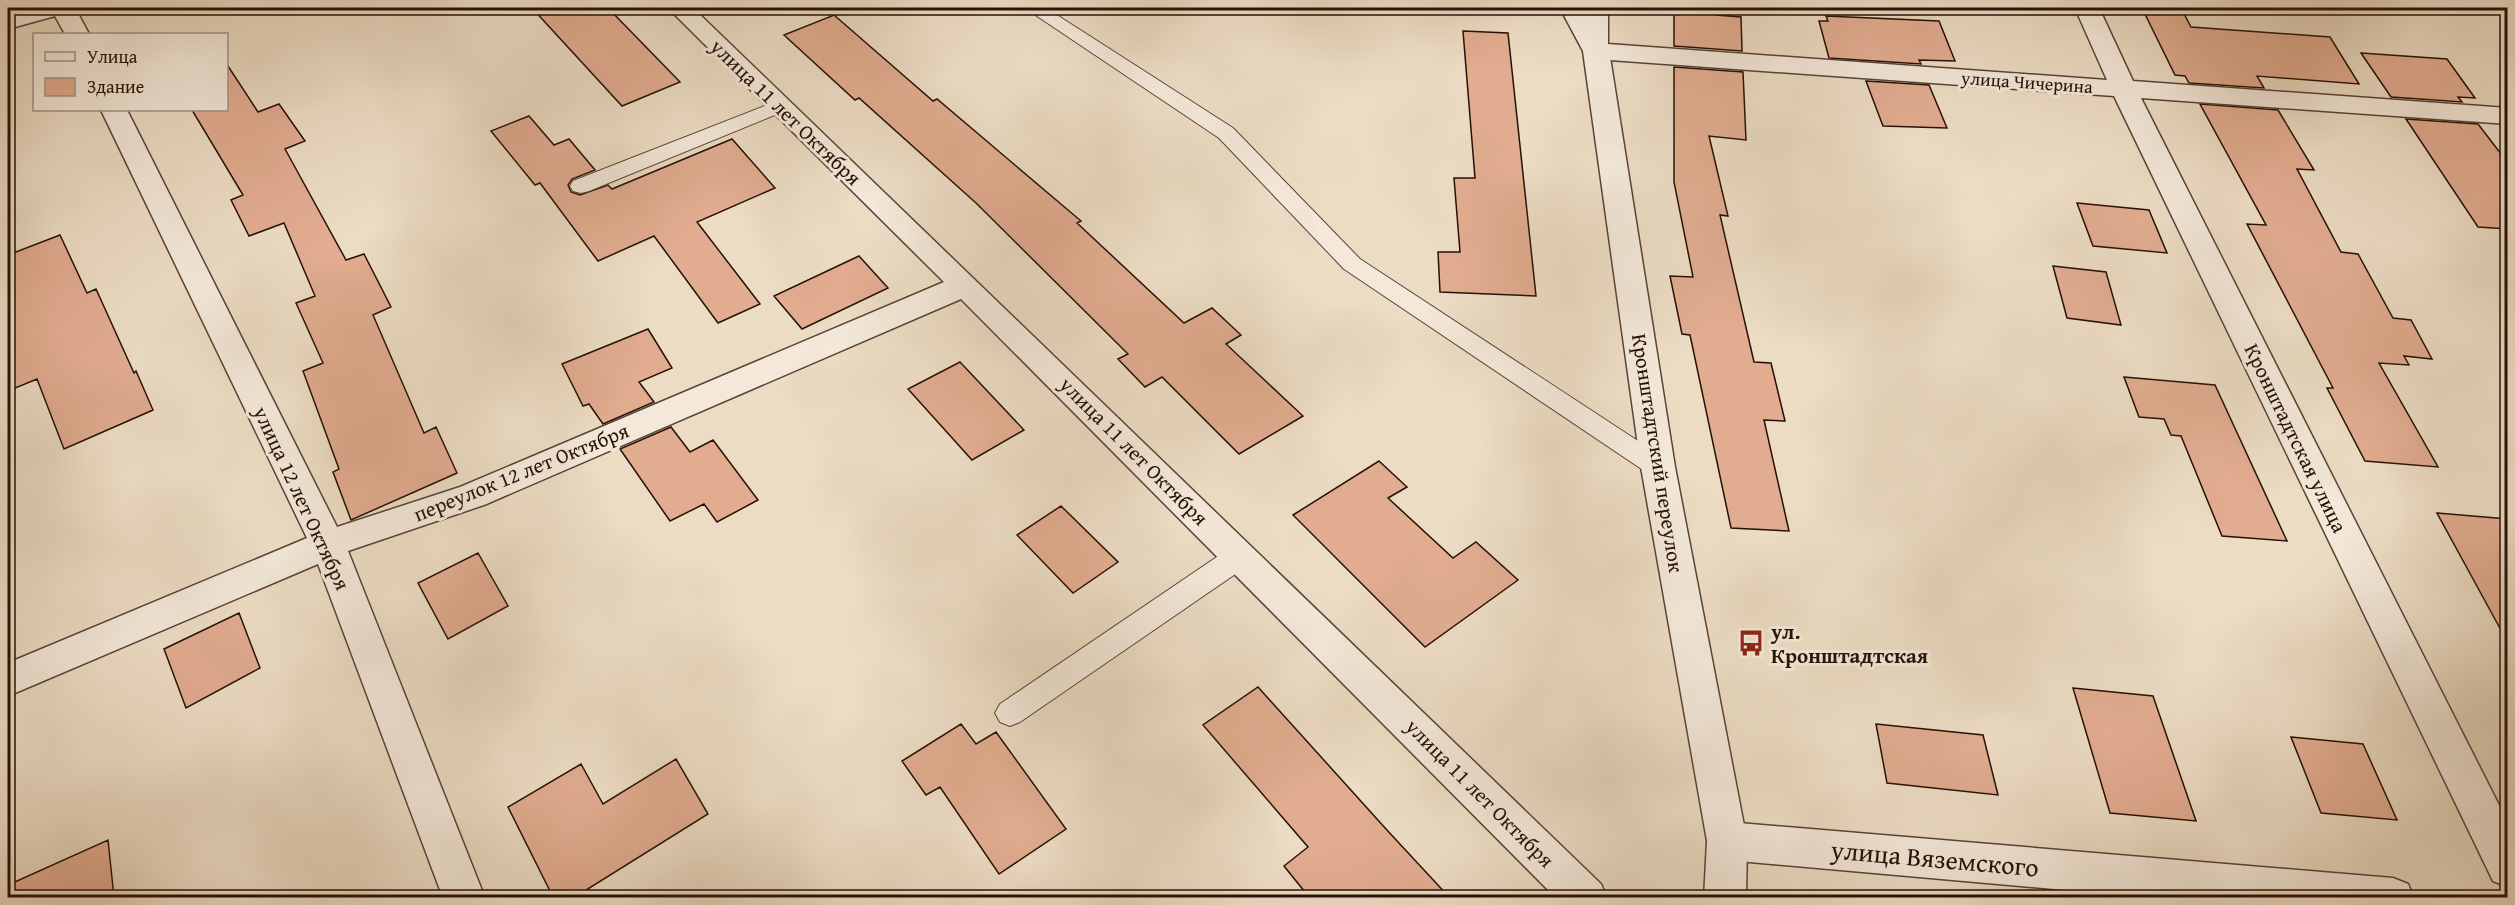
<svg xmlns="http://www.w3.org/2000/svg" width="2515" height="905" font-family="'Gentium Book Plus',serif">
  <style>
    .building { fill: #e1ac90; stroke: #261006; stroke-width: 1.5 }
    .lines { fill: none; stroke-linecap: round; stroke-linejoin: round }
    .service-casing { stroke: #584336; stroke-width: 2 }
    .minor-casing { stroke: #584336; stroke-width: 3 }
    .tertiary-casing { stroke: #584336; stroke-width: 3 }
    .service { fill: #f3e8d9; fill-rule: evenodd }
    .minor { fill: #f3e8d9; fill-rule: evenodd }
    .tertiary { fill: #f3e8d9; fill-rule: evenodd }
    .labels { text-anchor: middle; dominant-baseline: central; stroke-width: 6; stroke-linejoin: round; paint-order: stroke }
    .far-street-label { font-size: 18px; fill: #261006; stroke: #f3e8d9 }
    .street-label { font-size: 21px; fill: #261006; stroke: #f3e8d9 }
    .poi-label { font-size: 21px; font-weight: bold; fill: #261006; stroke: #f3e8d9; text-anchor: start }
    .near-street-label { font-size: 26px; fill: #261006; stroke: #f3e8d9 }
  </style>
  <rect width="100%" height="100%" fill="#ecdcc4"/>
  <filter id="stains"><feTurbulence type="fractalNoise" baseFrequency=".00333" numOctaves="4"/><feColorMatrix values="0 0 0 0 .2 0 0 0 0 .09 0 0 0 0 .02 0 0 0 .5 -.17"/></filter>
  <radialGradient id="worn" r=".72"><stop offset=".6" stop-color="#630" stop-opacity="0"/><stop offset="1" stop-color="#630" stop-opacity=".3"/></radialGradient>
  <path class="building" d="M532 8H608L680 82 622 106Z
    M1674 8H1716V15L1741 17 1742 51 1674 46Z
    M2142 8H2181L2191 27 2330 37 2359 84 2257 76 2264 88 2189 83 2185 76 2175 75Z
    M834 15 933 101 937 99 1081 221 1077 223 1184 323 1212 308 1241 335 1226 344 1303 416 1239 454 1162 377 1145 387 1118 359 1128 354 976 203 859 98 855 100 784 35Z
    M1826 16 1939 21 1955 61 1919 60 1921 64 1829 58 1819 21H1828Z
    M1463 31 1508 33 1536 296 1440 292 1438 252H1460L1454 178H1475Z
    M2361 53 2447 59 2475 98 2458 97 2462 102 2391 97Z
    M226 63 258 112 279 104 305 141 285 149 346 260 364 254 391 307 373 315 424 433 436 427 457 473 351 520 333 472 339 469 303 371 323 363 296 303 315 296 284 223 249 236 231 200 243 195 192 110H226Z
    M1674 67 1743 72 1746 140 1709 136 1728 216 1720 215 1754 362 1771 363 1785 421 1764 420 1789 531 1731 528 1690 335 1682 334 1670 276 1693 277 1674 182Z
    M1866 81 1929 85 1947 128 1883 126Z
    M2200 104 2278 110 2314 170 2297 169 2341 252 2358 254 2393 318 2411 320 2432 359 2404 356 2409 365 2379 363 2438 467 2365 461 2327 388H2333L2247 224 2266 225Z
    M529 116 554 145 569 139 595 170 572 179 568 185 571 192 580 195 608 185 612 189 732 139 775 188 697 222 760 304 718 323 654 236 598 261 540 183 535 185 491 131Z
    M2406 119 2478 124 2508 163V229L2478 227Z
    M2077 203 2149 210 2167 253 2093 246Z
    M60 235 87 293 96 289 134 373 136 371 153 410 64 449 37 379 8 391V255Z
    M859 256 888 288 802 329 774 296Z
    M2053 266 2106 272 2121 325 2067 318Z
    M648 329 672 368 639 382 654 402 603 424 589 404 583 406 562 364Z
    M960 362 1024 430 972 460 908 389Z
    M2124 377 2215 385 2287 541 2222 536 2181 436 2171 435 2164 419 2139 417Z
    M671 427 690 452 713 440 758 500 717 522 704 504 670 521 620 449Z
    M1379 461 1407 487 1388 498 1453 558 1476 542 1518 580 1425 647 1293 515Z
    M1061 506 1118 562 1073 593 1017 535Z
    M2437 513 2508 519V643Z
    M478 553 508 606 448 639 418 583Z
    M239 613 260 668 186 708 164 649Z
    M1258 687 1386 829 1449 897H1309L1284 866 1308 847 1203 725Z
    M2073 688 2153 696 2196 821 2110 813Z
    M961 724 976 744 996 732 1066 829 999 874 940 787 926 795 902 761Z
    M1876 724 1983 735 1998 795 1887 783Z
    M2291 737 2363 744 2397 820 2321 813Z
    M676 759 708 814 575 897H553L508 807 581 764 603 804Z
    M108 840 114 897H8V885Z"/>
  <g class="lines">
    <g class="service-casing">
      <path id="service" d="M1025 8H1046L1233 128 1360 259 1667 460 1671 467 1667 474 1658 477 1649 474 1344 269 1219 138Z
        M780 100 787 102 790 106 787 110 589 191 581 193 573 191 570 186 573 181Z
        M1240 545 1250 548 1254 556 1250 564 1020 722 1010 726 1000 722 995 713 1000 704 1230 548Z"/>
    </g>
    <g class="minor-casing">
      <path id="minor" d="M31 8H75L89 34H65L55 16 8 29V14Z
        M668 8H693L1601 884 1607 898H1556L961 299 484 505 348 551 485 898H443L318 564 8 696V663L307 538 101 110H127L337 527 460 487 944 282Z
        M1584 8H1608V44L2107 80 2075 8H2099L2133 81 2508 108V124L2141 98 2508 823V887L2493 881 2114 96 1596 59 1587 56 1583 51Z
        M1727 822 2393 878 2408 884 2414 898H2155L1727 860 1713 855 1707 841 1713 827Z"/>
    </g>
    <g class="tertiary-casing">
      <path id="tertiary" d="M1560 8H1584L1609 51 1675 467 1747 841 1746 898H1704L1707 841 1641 467 1583 51Z"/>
    </g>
    <use href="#service" class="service"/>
    <use href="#minor" class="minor"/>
    <use href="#tertiary" class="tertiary"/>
  </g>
  <defs>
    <g id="bus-bare" transform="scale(2.07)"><path d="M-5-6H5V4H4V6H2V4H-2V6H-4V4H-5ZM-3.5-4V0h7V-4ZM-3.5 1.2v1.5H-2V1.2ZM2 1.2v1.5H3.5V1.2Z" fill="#8f2418" stroke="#f3e8d9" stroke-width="2.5" paint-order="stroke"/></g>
  </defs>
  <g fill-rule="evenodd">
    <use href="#bus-bare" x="1751" y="643"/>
  </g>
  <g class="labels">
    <g class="far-street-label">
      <text transform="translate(2027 82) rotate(4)">улица Чичерина</text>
    </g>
    <g class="street-label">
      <text transform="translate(786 112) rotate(44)">улица 11 лет Октября</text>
      <text transform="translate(2296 438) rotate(64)">Кронштадтская улица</text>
      <text transform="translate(1134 451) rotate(45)">улица 11 лет Октября</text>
      <text transform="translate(1658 453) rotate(81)">Кронштадтский переулок</text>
      <text transform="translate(521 472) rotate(-22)">переулок 12 лет Октября</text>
      <text transform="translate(302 498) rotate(65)">улица 12 лет Октября</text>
      <text transform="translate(1480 793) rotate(45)">улица 11 лет Октября</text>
    </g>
    <g class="poi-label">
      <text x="1771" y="631">ул.<tspan x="1771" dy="24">Кронштадтская</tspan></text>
    </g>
    <g class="near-street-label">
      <text transform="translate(1935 858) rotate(5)">улица Вяземского</text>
    </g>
  </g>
  <rect width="2515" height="905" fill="none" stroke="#ecdcc4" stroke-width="30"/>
  <rect x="9" y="9" width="2497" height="887" fill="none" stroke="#261006" stroke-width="3"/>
  <rect x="15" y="15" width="2485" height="875" fill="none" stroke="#261006" stroke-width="1.5"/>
  <rect x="33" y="33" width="195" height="78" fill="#f3e8d9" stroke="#a19285" stroke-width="1.5"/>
  <rect x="45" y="52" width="30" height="9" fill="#f3e8d9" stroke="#a19285" stroke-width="1.5"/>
  <text x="87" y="63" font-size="18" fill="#261006">Улица</text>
  <rect x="45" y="78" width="30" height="18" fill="#e1ac90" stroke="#a19285" stroke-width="1.5"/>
  <text x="87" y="93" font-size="18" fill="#261006">Здание</text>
  <rect width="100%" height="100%" filter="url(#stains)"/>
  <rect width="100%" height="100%" fill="url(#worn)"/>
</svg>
